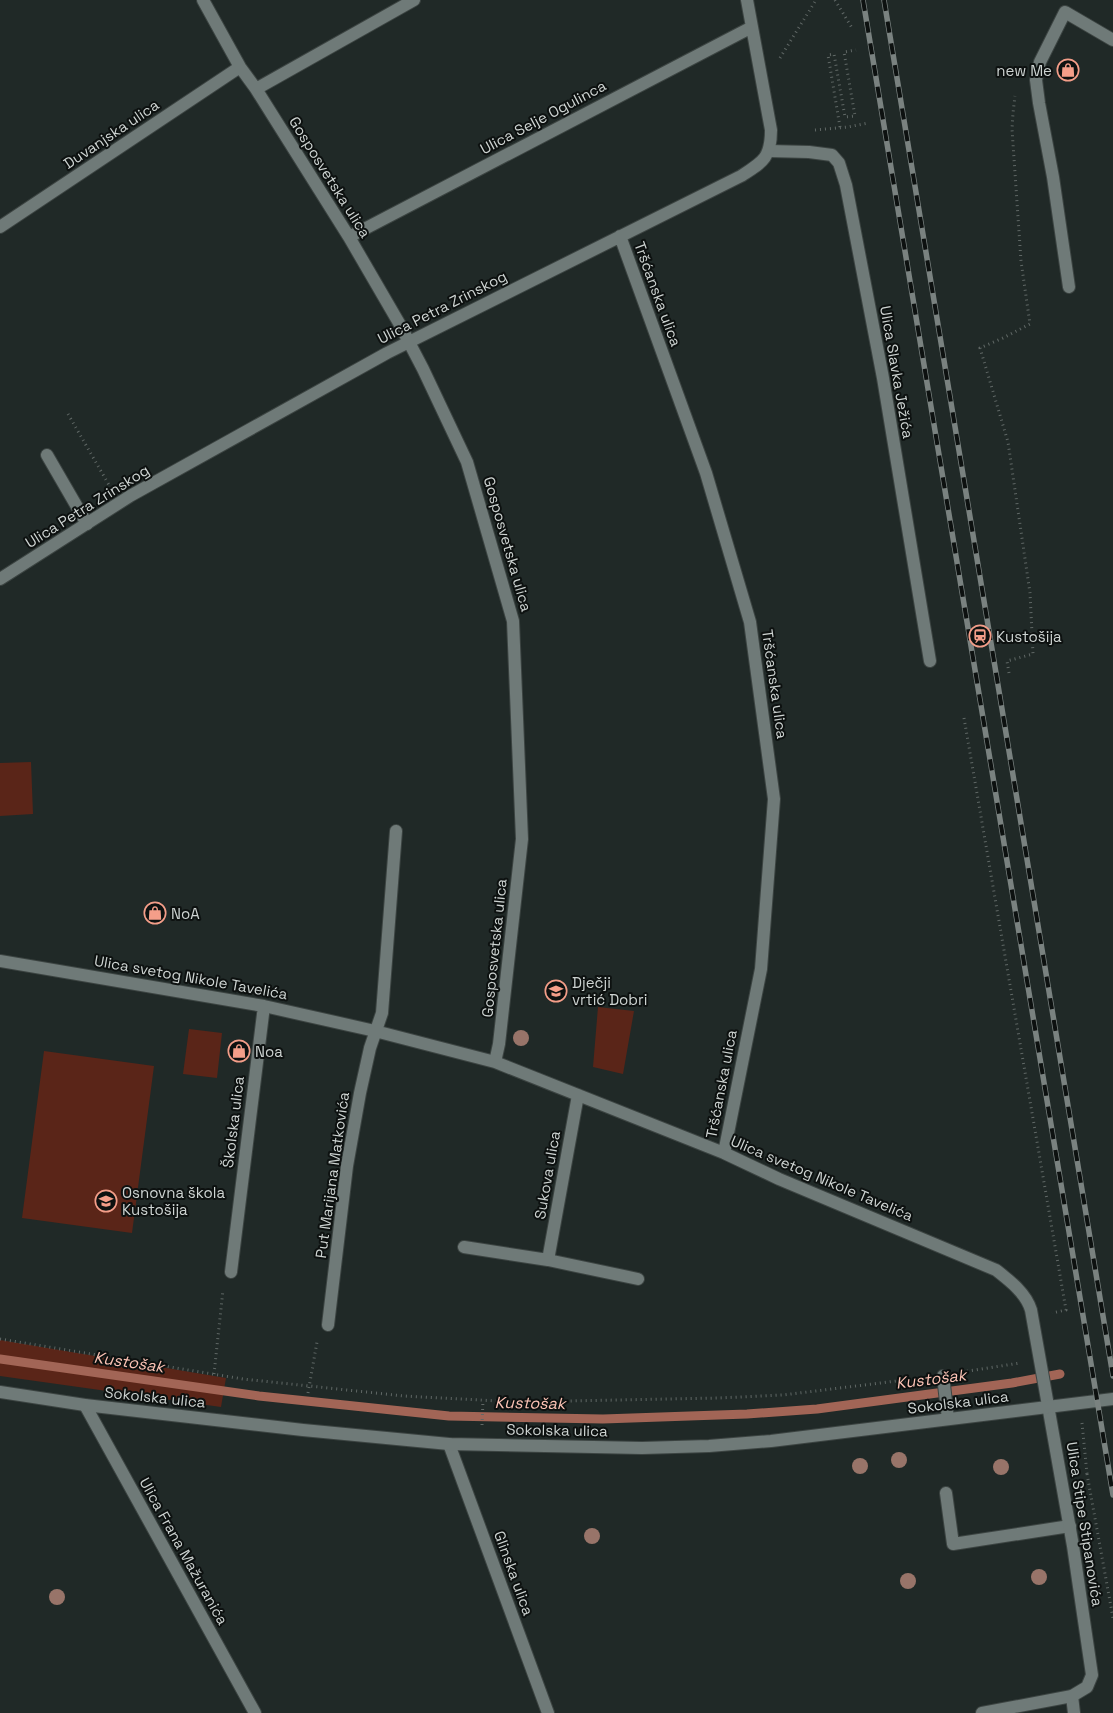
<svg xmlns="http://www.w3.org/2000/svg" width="1113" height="1713" font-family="'Space Grotesk',sans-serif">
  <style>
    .green { fill: #5a2518 }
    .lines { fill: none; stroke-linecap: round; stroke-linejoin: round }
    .stream { stroke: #a26556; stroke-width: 9 }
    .lane-casing { stroke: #3c4442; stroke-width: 14 }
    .street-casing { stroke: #3c4442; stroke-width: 14 }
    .secondary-casing { stroke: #3c4442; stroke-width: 14 }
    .path { stroke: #606866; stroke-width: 3; stroke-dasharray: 1 4; stroke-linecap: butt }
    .lane { stroke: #6f7a78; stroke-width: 12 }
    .street { stroke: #6f7a78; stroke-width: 12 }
    .secondary { stroke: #6f7a78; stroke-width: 12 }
    .rail-casing { stroke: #7a8280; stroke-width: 5.5 }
    .rail { stroke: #0d1110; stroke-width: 4; stroke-dasharray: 11; stroke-linecap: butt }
    .tree { fill: #987469 }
    .labels { text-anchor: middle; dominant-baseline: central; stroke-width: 4; stroke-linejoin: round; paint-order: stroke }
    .poi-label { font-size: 15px; fill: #ced4d2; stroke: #0d1110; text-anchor: start }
    .street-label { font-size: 15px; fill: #ced4d2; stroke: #0d1110 }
    .water-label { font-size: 16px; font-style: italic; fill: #fcc3b5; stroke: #0d1110 }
  </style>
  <rect width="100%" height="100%" fill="#202927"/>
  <path class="green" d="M31 762 33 814 0 816V763Z
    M598 1007 634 1011 623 1074 593 1067Z
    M189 1029 222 1033 217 1078 183 1074Z
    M44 1051 154 1066 132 1233 22 1218Z
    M0 1340 226 1378 221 1407 0 1376Z"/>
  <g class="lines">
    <path class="stream" d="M0 1359 259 1396 449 1416 603 1419 747 1414 817 1409 1012 1383 1060 1374"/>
    <g class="lane-casing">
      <path id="lane" d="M769 151 809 152 832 155 839 163 846 185 883 378 930 661
        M1069 287 1053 177 1039 103 1036 80 1040 62 1065 12 1113 40
        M47 455 87 524
        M943 1376 948 1419
        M946 1493 953 1544 1070 1526
        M1072 1696 1074 1713"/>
    </g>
    <g class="street-casing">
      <path id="street" d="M203 0 240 67 256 89 414 0
        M256 89 349 237 399 323 423 369 467 462 513 621 522 839 499 1044 495 1062
        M0 227 240 67
        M620 236 706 473 750 622 774 799 761 969 724 1153
        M349 237 752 27
        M0 579 130 496 387 353 741 176C763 162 771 158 771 130L747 0
        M0 961 264 1006 375 1031 495 1062 724 1153 779 1179 996 1270C1010 1281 1026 1293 1031 1310L1073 1546 1092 1675 1087 1687 1072 1696 982 1713
        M464 1247 548 1260 638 1279
        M548 1260 578 1095
        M231 1272 264 1006
        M328 1325 347 1166 360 1093 370 1048 382 1013 396 831
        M85 1405 255 1713
        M449 1444 548 1713"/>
    </g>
    <g class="secondary-casing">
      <path id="secondary" d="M0 1392 85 1405 303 1430 449 1444 642 1448 709 1446 771 1441 1113 1399"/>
    </g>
    <path class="path" d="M835 0 852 28
      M780 58 816 0
      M840 127 828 55 834 54 845 117 855 116 844 52 856 50
      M815 130 848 127 868 123
      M68 414 109 485
      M1009 673 1007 661 1033 654 1030 593 1008 442 980 348 1003 338 1030 324 1021 261 1012 129 1013 113 1015 96
      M964 718 1066 1310 1052 1313
      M0 1339 243 1379 404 1396 517 1402 718 1398 783 1395 921 1378
      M962 1372 1020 1363
      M214 1374 223 1290
      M308 1393 317 1342
      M1082 1423 1087 1474
      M482 1425 483 1400
      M1087 1474 1113 1618"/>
    <use href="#lane" class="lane"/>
    <use href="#street" class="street"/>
    <use href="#secondary" class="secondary"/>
    <g class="rail-casing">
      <path id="rail" d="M863 0 1113 1495
        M884 0 1113 1376"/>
    </g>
    <use href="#rail" class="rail"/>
  </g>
  <g class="tree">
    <circle cx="521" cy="1038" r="8"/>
    <circle cx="899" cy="1460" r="8"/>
    <circle cx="860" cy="1466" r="8"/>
    <circle cx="1001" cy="1467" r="8"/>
    <circle cx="592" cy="1536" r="8"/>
    <circle cx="1039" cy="1577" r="8"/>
    <circle cx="908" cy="1581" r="8"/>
    <circle cx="57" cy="1597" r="8"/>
  </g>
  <defs>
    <g id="shop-ring" transform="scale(1.125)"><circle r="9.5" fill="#0d1110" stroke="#f49e89" stroke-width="1.5"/><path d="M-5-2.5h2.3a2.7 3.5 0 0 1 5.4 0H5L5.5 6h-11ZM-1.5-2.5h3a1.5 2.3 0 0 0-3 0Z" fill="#f49e89"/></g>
    <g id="station-ring" transform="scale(1.125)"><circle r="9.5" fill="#0d1110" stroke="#f49e89" stroke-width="1.5"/><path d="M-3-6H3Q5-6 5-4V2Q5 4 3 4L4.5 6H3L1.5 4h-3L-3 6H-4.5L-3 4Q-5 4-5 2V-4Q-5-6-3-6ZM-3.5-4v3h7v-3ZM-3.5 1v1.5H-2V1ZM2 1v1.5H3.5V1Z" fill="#f49e89"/></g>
    <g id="school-ring" transform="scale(1.125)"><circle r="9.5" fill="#0d1110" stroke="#f49e89" stroke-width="1.5"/><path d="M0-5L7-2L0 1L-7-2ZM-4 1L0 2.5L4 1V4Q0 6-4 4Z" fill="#f49e89"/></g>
  </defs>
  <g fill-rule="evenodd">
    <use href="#shop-ring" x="1068" y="70"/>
    <use href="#station-ring" x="980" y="636"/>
    <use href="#shop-ring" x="155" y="913"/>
    <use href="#school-ring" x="556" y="991"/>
    <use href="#shop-ring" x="239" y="1051"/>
    <use href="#school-ring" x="106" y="1201"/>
  </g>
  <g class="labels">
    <g class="poi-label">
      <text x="1052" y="70" text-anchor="end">new Me</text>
      <text x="996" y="636">Kustošija</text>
      <text x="171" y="913">NoA</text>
      <text x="572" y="982">Dječji<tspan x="572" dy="17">vrtić Dobri</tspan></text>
      <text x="255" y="1051">Noa</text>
      <text x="122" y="1192">Osnovna škola<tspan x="122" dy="17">Kustošija</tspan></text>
    </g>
    <g class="street-label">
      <text transform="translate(543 117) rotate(-28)">Ulica Selje Ogulinca</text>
      <text transform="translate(111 134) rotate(-34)">Duvanjska ulica</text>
      <text transform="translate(330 177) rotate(58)">Gosposvetska ulica</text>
      <text transform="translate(658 294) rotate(70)">Tršćanska ulica</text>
      <text transform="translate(442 307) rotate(-27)">Ulica Petra Zrinskog</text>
      <text transform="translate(897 372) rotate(80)">Ulica Slavka Ježića</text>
      <text transform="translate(87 506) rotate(-32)">Ulica Petra Zrinskog</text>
      <text transform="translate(508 544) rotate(74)">Gosposvetska ulica</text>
      <text transform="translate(775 684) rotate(82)">Tršćanska ulica</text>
      <text transform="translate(494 948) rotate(-84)">Gosposvetska ulica</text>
      <text transform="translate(191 977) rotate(10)">Ulica svetog Nikole Tavelića</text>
      <text transform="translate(721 1084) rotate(-79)">Tršćanska ulica</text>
      <text transform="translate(233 1122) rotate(-83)">Školska ulica</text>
      <text transform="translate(332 1175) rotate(-82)">Put Marijana Matkovića</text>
      <text transform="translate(547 1175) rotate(-80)">Sukova ulica</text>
      <text transform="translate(822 1178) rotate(23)">Ulica svetog Nikole Tavelića</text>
      <text transform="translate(155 1397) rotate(6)">Sokolska ulica</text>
      <text transform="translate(958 1402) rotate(-7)">Sokolska ulica</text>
      <text transform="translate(557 1430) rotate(1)">Sokolska ulica</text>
      <text transform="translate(1085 1524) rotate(81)">Ulica Stipe Stipanovića</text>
      <text transform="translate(184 1551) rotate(61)">Ulica Frana Mažuranića</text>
      <text transform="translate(514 1573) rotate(70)">Glinska ulica</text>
    </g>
    <g class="water-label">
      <text transform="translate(129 1362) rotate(8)">Kustošak</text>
      <text transform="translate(931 1379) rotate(-7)">Kustošak</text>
      <text transform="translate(530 1403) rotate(1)">Kustošak</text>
    </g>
  </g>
</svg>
